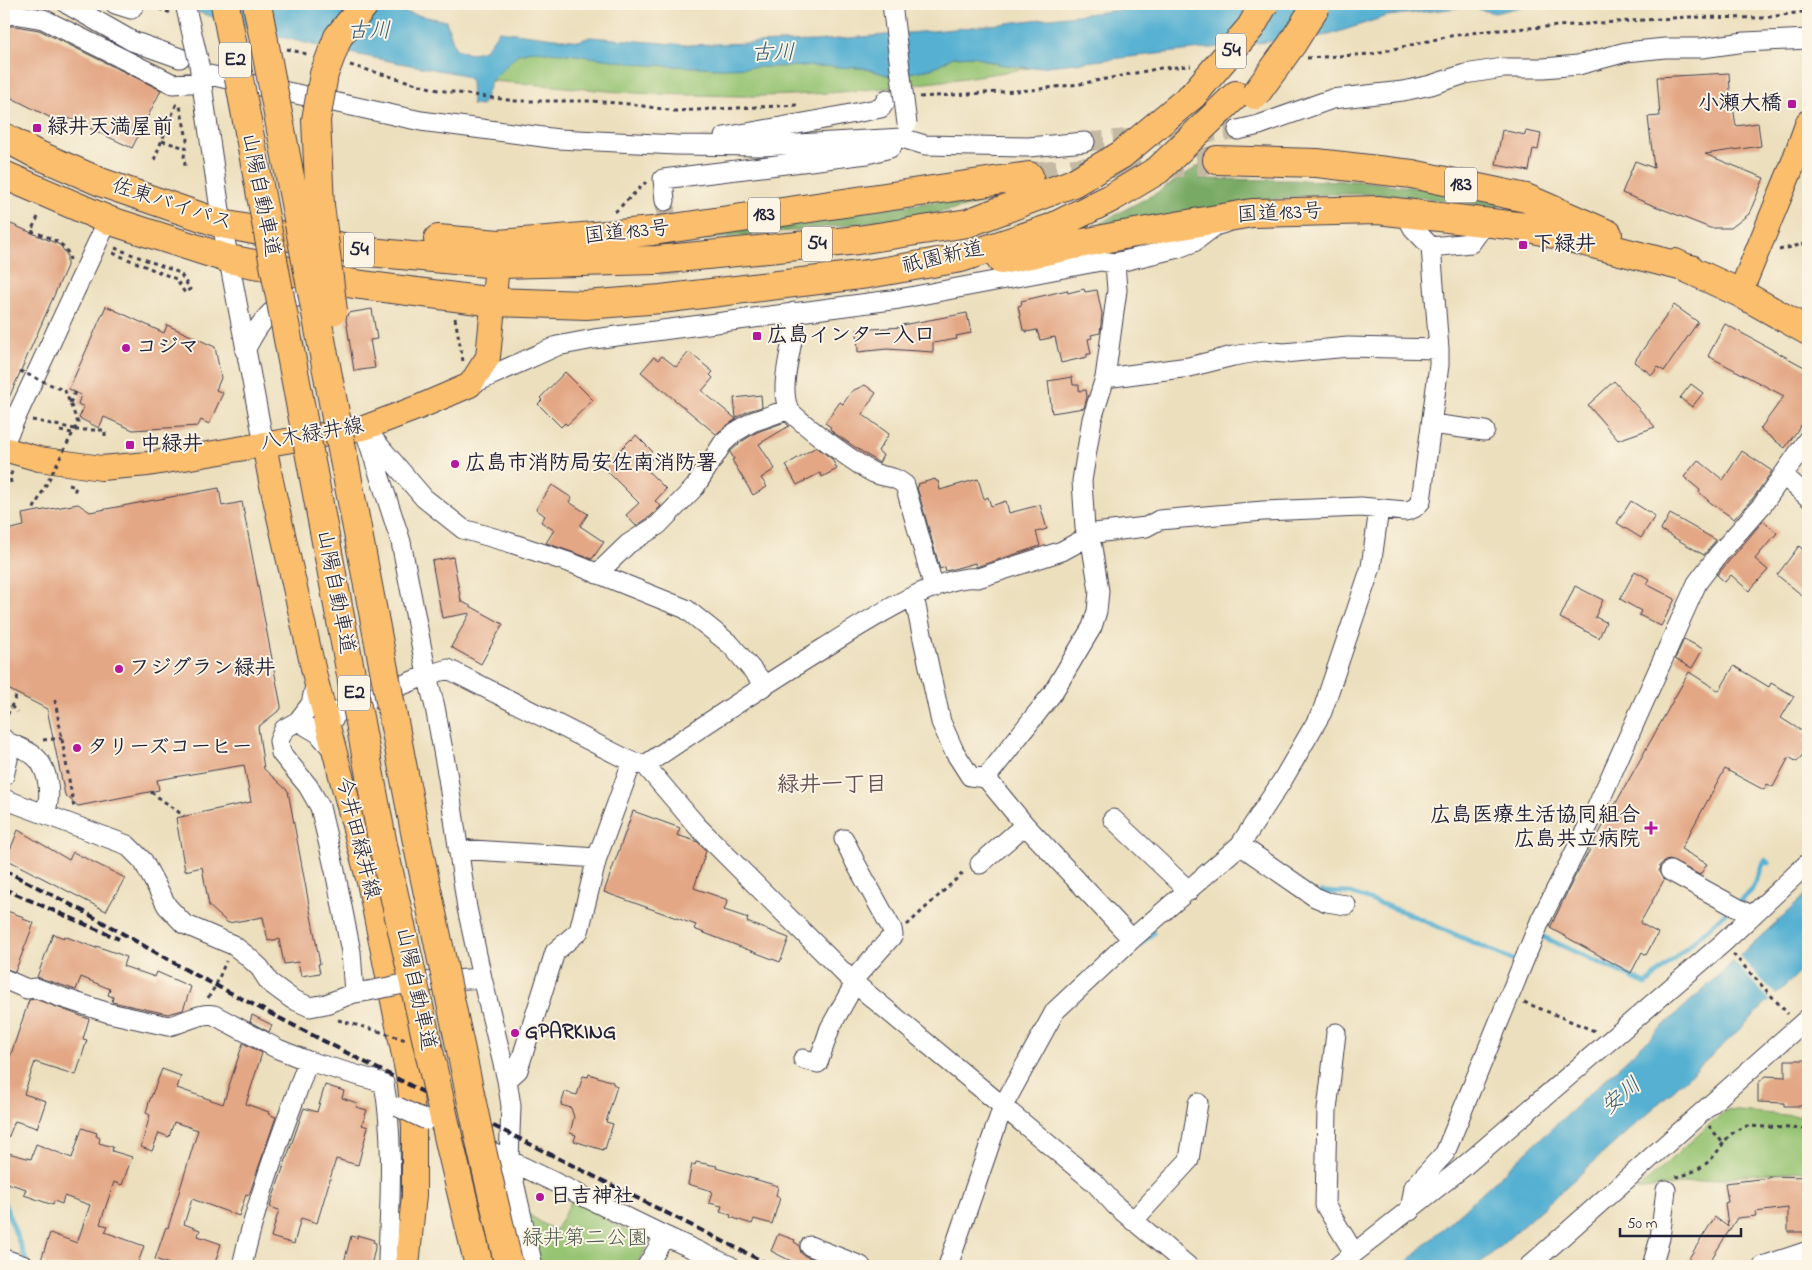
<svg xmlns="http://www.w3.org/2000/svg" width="1812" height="1270" font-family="'Indie Flower','Klee One',sans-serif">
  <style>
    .green { fill: #97c473; stroke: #5c7357 }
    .forest { fill: #79aa65; stroke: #4e6650 }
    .water { fill: #54b0d2; stroke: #3b6986 }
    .pier { fill: #ecdfbd }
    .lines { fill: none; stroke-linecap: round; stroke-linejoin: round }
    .stream { stroke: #54b0d2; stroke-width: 5 }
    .building { fill: #e3a785 }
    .minor-tunnel { stroke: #c4b9a3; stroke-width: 19; stroke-dasharray: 19 9; stroke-linecap: butt }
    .highway-tunnel { stroke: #c4b9a3; stroke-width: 28; stroke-dasharray: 28 14; stroke-linecap: butt }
    .minor-casing { stroke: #403e4e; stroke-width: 21 }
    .major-casing { stroke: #403e4e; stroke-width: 26 }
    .highway-casing { stroke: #403e4e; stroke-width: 30 }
    .path { stroke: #403e4e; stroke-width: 3; stroke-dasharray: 4 4; stroke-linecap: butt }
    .minor { stroke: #fff; stroke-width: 19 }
    .major { stroke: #fabe6d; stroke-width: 24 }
    .highway { stroke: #fabe6d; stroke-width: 28 }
    .rail { stroke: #22223b; stroke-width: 4; stroke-dasharray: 8 4; stroke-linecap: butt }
    .minor-bridge-casing { stroke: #403e4e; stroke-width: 21; stroke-linecap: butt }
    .highway-bridge-casing { stroke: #403e4e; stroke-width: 30; stroke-linecap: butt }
    .path-bridge { stroke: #403e4e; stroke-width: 3; stroke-dasharray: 4 4; stroke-linecap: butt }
    .minor-bridge { stroke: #fff; stroke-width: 19 }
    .highway-bridge { stroke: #fabe6d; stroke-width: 28 }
    .poi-dot { fill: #b5179e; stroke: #fcf5e5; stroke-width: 2 }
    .labels { text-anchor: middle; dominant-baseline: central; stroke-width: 4; stroke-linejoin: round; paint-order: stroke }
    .shield { fill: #fcf5e5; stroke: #63616e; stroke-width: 1 }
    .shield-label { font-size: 20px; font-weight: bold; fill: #22223b }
    .poi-label { font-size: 21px; font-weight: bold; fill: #22223b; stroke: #fcf5e5; text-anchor: start }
    .street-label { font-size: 21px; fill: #22223b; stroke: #fcf5e5 }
    .park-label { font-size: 21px; fill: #4b5b4f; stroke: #fcf5e5 }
    .water-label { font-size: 22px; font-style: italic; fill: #365b77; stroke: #fcf5e5 }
    .neighbourhood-label { font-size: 22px; font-weight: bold; fill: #665155; stroke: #fcf5e5 }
  </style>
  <rect width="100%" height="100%" fill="#fcf5e5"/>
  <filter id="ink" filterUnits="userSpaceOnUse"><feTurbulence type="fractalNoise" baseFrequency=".02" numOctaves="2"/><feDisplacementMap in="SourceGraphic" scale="10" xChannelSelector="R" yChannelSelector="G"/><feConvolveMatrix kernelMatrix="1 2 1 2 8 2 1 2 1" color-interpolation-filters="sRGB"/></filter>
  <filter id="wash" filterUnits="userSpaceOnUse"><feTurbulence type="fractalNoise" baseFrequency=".0096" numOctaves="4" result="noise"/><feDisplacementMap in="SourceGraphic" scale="20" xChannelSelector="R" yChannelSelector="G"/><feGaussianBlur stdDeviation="1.12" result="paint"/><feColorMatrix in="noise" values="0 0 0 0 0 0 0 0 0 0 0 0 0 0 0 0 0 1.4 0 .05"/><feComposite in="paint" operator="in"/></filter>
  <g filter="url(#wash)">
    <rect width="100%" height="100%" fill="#ecdfbd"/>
    <path class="green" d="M532 51 863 68 891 76 931 69 953 57 973 56 998 64 1030 68C936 83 839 96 744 96 702 95 660 95 619 92 576 88 534 84 491 81L518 54Z
      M1726 1110 1808 1117V1171L1754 1174 1637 1190Z
      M572 1200 649 1243 635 1266H537L525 1212 555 1231Z"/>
    <path class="forest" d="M1209 159 1200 179 1361 181 1442 191 1499 201V208C1454 202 1409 195 1364 194 1264 193 1165 218 1068 237L1098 224 1158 192Z
      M1022 190C981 205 940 213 898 220L624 248 623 243Z"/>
    <path class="water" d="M175 4H365L446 21 455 48 469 54 485 50 499 31 579 41 590 37 687 45 815 41 955 29 1172 4H1532L1495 13 1467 7 1387 16 1329 35 1030 68 998 64 973 56 953 57 931 69 891 76 863 68 815 66 721 68 648 65 561 53 532 51 518 54 491 81 482 106 472 105 471 80 460 74C363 57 267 38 175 4Z
      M1808 893V964L1719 1049 1478 1266H1402Z"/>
    <path class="pier" d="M1737 954 1778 997 1772 1002 1731 959Z"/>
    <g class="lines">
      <path class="stream" d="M1322 892 1350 893 1404 912 1515 961 1518 957
        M1738 903 1751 891 1765 860 1768 863
        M1541 936 1646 984 1731 908
        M1124 959 1153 933
        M4 1203 26 1260"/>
    </g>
    <g id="blocks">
      <path class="building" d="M9 26H15L39 30 161 90 132 148 64 116 61 123 4 94V27Z
        M1729 73 1731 108 1733 107 1736 126 1758 123 1761 146 1705 154 1764 178 1749 214 1731 228H1710L1622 193 1635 161 1654 168 1648 117 1660 116 1657 77Z
        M1502 130 1525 135 1526 131 1541 134 1538 150 1533 149 1529 171 1496 165Z
        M4 221 60 245 67 255V266L4 409Z
        M1084 289 1085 292 1097 290 1102 314 1100 333 1091 335 1092 338 1088 339 1091 354H1087V357L1061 363 1055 337 1040 340 1037 330 1026 332V330H1023L1018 306 1022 305 1021 301 1067 290 1068 293Z
        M1674 305 1698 322 1664 371 1658 367 1652 375 1634 362Z
        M106 306 164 333 167 325 215 347 221 378 216 390 223 393 209 424 201 420 198 426 133 430 104 417 99 428 79 418 84 407 78 404 81 395 69 389Z
        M372 309 377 339 370 340 375 368 354 371 346 319 348 313Z
        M967 313 971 333 956 336 957 339 933 343V352L887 349 858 352 857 330 902 327V325Z
        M1725 324 1808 369V415L1785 448 1760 429 1784 396 1708 356Z
        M689 352 713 372 710 375 713 378 702 391 736 419 716 434 641 372 654 357 658 360 662 356 676 367Z
        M565 372 593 400 567 425 565 423 561 427 538 404 542 400 540 398Z
        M1072 377 1073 385H1079V391L1086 390 1087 397 1084 408 1052 413 1048 381Z
        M1614 381 1655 427 1618 440 1588 405Z
        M1691 384 1703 393 1692 407 1680 398Z
        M865 385 876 393 862 414 889 434 878 451 883 455 879 463 834 433 830 429 831 427 825 423 840 402 843 404 852 391Z
        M761 395 762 407 748 411 736 418 734 398Z
        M785 422 789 426 759 444 775 469 761 478 767 487 753 495 732 460 734 459 730 452 741 442 757 432Z
        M636 435 652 451 648 456 652 459 644 467 666 489 655 501 661 506 651 516 636 526 626 515 639 503 605 469 614 460 612 458 631 439 632 440Z
        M816 447 832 459 837 469 822 477 820 473 797 485 786 465Z
        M1742 451 1772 471 1754 497 1734 519 1711 503 1699 492 1700 490 1684 477 1698 460 1723 480Z
        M935 479 936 481H938L940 490 978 479 984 499 988 497 991 506 1006 501 1009 513 1040 505 1047 529 1036 532 1040 546 976 567 975 563 946 571 945 567 940 569 917 487 919 486 918 484Z
        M552 485 572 498 569 502 588 514 580 526 604 542 592 559 546 543 554 530 541 522 545 516 536 509Z
        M219 488 222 506 242 502 281 706V709L258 727 264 769 288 791 320 964H318L320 973 301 976 298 962 284 964 279 939 268 941 263 917 228 923 209 906 202 867 185 871 176 818 251 802 244 765 157 780 159 790 78 806 65 795 47 709 4 687V539L8 536 7 530 24 526 22 514 78 504 90 512Z
        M1631 501 1655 516 1641 538 1617 523Z
        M1670 514 1716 540 1704 555 1661 530Z
        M1763 521 1777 533 1755 559 1768 570 1749 591 1731 575 1725 582 1717 575Z
        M1799 546 1808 554V600L1777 575Z
        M453 557 461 601 503 624 481 664 451 647 470 613 442 618 432 561Z
        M1635 571 1649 579 1646 584 1675 599 1661 626 1639 615 1641 611 1620 599Z
        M1575 586 1603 600 1595 617 1606 622 1599 638 1560 618Z
        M1684 639 1703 649 1692 668 1675 659Z
        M1734 666 1769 687 1771 683 1794 696 1781 718 1808 735 1803 743 1808 745V748L1797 762 1789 757 1773 787 1767 784 1764 790 1725 769 1681 849 1707 864 1700 875 1670 860 1665 861 1660 865 1659 872 1664 880 1640 923 1658 933 1646 955 1642 952 1631 973 1550 928 1573 880 1689 672 1719 691Z
        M633 811 680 828 677 835 698 842 706 851 694 888 728 900 724 910 748 918 747 922 789 938 780 962 694 929 696 925 604 892Z
        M18 830 69 860 73 852 125 878 106 911 4 858V845L11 848Z
        M4 910 24 917 23 919 34 923 15 972 4 968Z
        M53 934 64 938V936L96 948V946L119 954 126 957 123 966 155 977 157 972 191 987 183 1010 168 1014 112 1002 113 997 108 995 110 989 81 977 76 990 37 977Z
        M35 999 89 1019 83 1039 87 1040 76 1075 35 1062 24 1094 46 1101 37 1128 15 1121 4 1148V1075L29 1000Z
        M252 1015 272 1025 269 1032 250 1022Z
        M243 1043 262 1053 246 1104 269 1112 268 1114 276 1117 249 1195 246 1194 239 1216 192 1199 184 1224 200 1230 198 1236 221 1244 214 1266H168L169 1264 155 1259 166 1227 168 1228 198 1130 174 1122 169 1137 159 1133 152 1151 141 1147 150 1115 146 1113 149 1102 162 1069 181 1076 177 1088 223 1104Z
        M1785 1060H1808V1106H1784V1103L1758 1102V1083L1766 1076 1785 1077Z
        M589 1074 613 1082V1084L617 1086 606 1122 613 1124 605 1149 603 1148V1150L574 1141 576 1135 570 1133 574 1117 571 1108 561 1105 565 1092 577 1095 583 1076 588 1077Z
        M325 1085 344 1091 342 1098 357 1103 356 1107 367 1110 362 1125 368 1127 358 1165 336 1159 317 1223 301 1218 294 1244 271 1237 279 1210 270 1207 271 1203 304 1108 317 1112Z
        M82 1128 97 1133 96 1136 100 1138 99 1143 113 1147 112 1151 132 1157 122 1185 114 1182 100 1224 108 1226 105 1232 144 1246 137 1266H44L45 1262 41 1260 50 1233 77 1243 90 1205 64 1196 62 1204 54 1201 53 1205 24 1195 26 1189 4 1182V1152L31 1159 36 1144 72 1158Z
        M696 1162 717 1166 716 1168 778 1186 776 1196 780 1198 772 1224 754 1219 752 1224 730 1217 731 1215 720 1212 722 1206 709 1203 712 1191 688 1184 692 1164 695 1165Z
        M1768 1176 1808 1177V1232H1788V1208L1755 1212 1756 1216 1737 1218 1707 1266H1684L1715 1217 1728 1227 1725 1203 1728 1202 1725 1183 1768 1178Z
        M778 1234 795 1240 794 1242 799 1245 801 1253 805 1256 831 1266H801L771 1251Z
        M357 1235 374 1240 373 1242 376 1243 371 1266H343L351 1236 357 1238Z"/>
    </g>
  </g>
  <g filter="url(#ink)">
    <use href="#blocks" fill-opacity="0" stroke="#403e4e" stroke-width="1"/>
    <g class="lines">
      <path class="minor-tunnel" d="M1085 142 1238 130
        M665 201 673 308"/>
      <path class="highway-tunnel" d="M1029 176 1217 160"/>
      <g class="minor-casing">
        <path id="minor" d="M67 4 132 41 180 58
          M115 4 131 9 135 4
          M4 16 14 14 43 19 173 84 202 82
          M199 64 222 224 264 444
          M200 73 421 121 558 139 676 145 762 146 902 138 925 145 1029 147 1085 142
          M1238 130 1259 125 1332 99 1403 91 1431 85 1465 74 1503 68H1544L1578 65 1626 52 1665 48H1702L1745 42 1808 39
          M724 137 809 122 881 108 887 99
          M665 201 663 179 867 154 890 148 892 146
          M1431 247 1471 243 1486 222
          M794 312C794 320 794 328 793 335 790 356 780 387 788 408 792 418 861 467 874 473 888 479 891 474 905 485L934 588
          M245 351C264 311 281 299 323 288
          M1105 378 1189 367 1233 356 1264 351 1284 353 1348 347 1439 349
          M470 385 557 346 594 339 899 299 1101 261 1115 263 1178 248 1194 242 1215 226 1225 223
          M1431 424 1485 431
          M364 428 401 542 427 675 435 707 448 778 467 908 482 978 507 1080 511 1106 509 1160 533 1266
          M370 435 424 498 463 529 508 542 574 564 686 609 731 645 765 685
          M4 443 108 220
          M1783 475 1808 497
          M597 574 628 544 658 525 695 487 723 443 734 433 752 422 789 409
          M914 597 941 722 954 751 970 776 986 778 1052 694 1092 627 1097 611 1099 591 1092 547 1085 528 1082 481 1092 419 1105 378 1117 290 1115 263
          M316 681 311 704 298 721 284 729 279 741 281 753 308 786 320 807 335 871 351 952 354 993
          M298 721 318 733 333 750
          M328 726 339 711 427 675 448 669 632 762 645 765 697 826 852 981 1095 1183 1116 1206 1188 1266
          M4 739 8 759 4 776
          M5 741C27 751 41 753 47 779 50 792 49 801 45 814
          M645 765C704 725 763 686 824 648 858 627 939 573 978 578L1062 551 1095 533 1146 527 1159 520 1263 511 1361 507 1405 511C1413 510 1417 507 1421 501L1439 365V349L1431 247 1413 228 1405 213
          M986 778 1025 825 1132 939
          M4 799 127 845 143 861 167 906 184 924 233 945 246 955 260 968 269 982 292 999 310 1007 326 1004 354 993 368 991
          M1113 819 1189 891
          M844 839 856 864 892 929 893 935 852 981
          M1240 845 1315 897 1327 902 1346 905
          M458 849 597 858
          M980 864 1025 825
          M1670 871 1752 916
          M4 979 27 989 36 988 63 998 109 1013 168 1026C183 1024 199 1012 214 1015L278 1049 308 1061 384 1083C394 1139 390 1202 388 1259L389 1266
          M409 983 482 978
          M1336 1033 1327 1110 1325 1205 1354 1253
          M803 1059 818 1063 830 1028 855 983
          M507 1080 518 1070 555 952 579 931 597 858 632 762
          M441 1127 665 1236 730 1266
          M1410 1211 1414 1187 1445 1153 1541 919 1592 818 1697 583 1719 554 1763 504 1808 439
          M1133 1221 1189 1160 1198 1103
          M810 1246 861 1266
          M4 1259 25 1266
          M242 1266C257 1196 284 1129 308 1061
          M647 1266 665 1236
          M948 1266 1003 1106 1055 1011 1132 939 1240 845 1282 781 1322 712 1371 567 1379 509
          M1338 1266 1462 1168 1723 943 1808 863
          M1529 1266 1808 1018
          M1652 1266 1660 1238 1666 1190
          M1763 1266 1808 1251"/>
      </g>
      <g class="major-casing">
        <path id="major" d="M1740 293 1791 169 1808 122
          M264 444 271 481 316 681 369 882 410 1085 414 1126V1195L407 1266
          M4 449 39 459 101 468 148 464 364 428 419 407 470 385 488 357 499 246"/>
      </g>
      <g class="highway-casing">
        <path id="highway" d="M4 137 34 153 103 183 222 224 369 252 497 264 657 260 858 240 968 223 1073 183 1121 155 1193 95
          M1217 160 1317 163 1412 174 1526 198 1608 234
          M4 175 108 220 229 259 354 284 494 302 586 305 661 299 868 274 961 258 1051 228 1113 197 1158 170 1236 95
          M438 239 499 244 653 231 1029 176
          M1001 260 1118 236 1252 213 1378 210 1526 227 1691 269
          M1675 263 1740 293 1808 331"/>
      </g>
      <path class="path" d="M151 6 171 13
        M287 49 310 55
        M1307 58 1372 54 1450 36 1486 31 1688 17 1763 18 1808 11
        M350 65 438 90 515 101H590L630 104 675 111 799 105
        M920 97 1032 90 1080 84 1161 68 1191 66
        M162 141 186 148
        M154 160 176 105 180 106 187 139 184 157 185 166
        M615 212 646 182
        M38 217 31 231C47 237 67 241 70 260
        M1779 250 1808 243
        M113 253 176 279 185 293 190 289 180 273 115 248
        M455 318 463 361
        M70 403 75 392
        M32 420 75 429
        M75 430H105V440
        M60 431 72 433
        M11 483 10 476 13 470
        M69 485 76 487 73 495
        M55 700 74 808
        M4 704 11 707
        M11 706 17 712
        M4 722 17 694
        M43 740 62 738
        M151 792 184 816
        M907 925 965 871
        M1733 954 1788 1014
        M208 998 216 985 226 961
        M1524 1002 1597 1032
        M338 1020 378 1031
        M1709 1126 1723 1143
        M1676 1177C1691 1174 1703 1168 1713 1157 1725 1143 1727 1132 1747 1126L1808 1129"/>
      <use href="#minor" class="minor"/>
      <use href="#major" class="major"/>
      <use href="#highway" class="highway"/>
      <path class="rail" d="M4 870 83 911 190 972 423 1092 510 1134 772 1266
        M4 889 119 939"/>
      <g class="minor-bridge-casing">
        <path id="minor-bridge" d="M185 4 198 59
          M892 4 907 124
          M368 991 409 983
          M398 1107 426 1120"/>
      </g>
      <g class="highway-bridge-casing">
        <path id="highway-bridge" d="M225 4 383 845 450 1145 479 1266
          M257 4 416 837 483 1155 509 1266
          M1193 95 1251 27 1264 4
          M1255 95 1292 44 1317 4
          M333 311 320 205 316 120 324 74 338 37 365 4"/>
      </g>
      <path class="path-bridge" d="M20 371 65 391 78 423 32 512
        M378 1031 406 1040"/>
      <use href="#minor-bridge" class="minor-bridge"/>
      <use href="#highway-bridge" class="highway-bridge"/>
    </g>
  </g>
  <g class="poi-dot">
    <rect x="1787" y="99" width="10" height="10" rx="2.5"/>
    <rect x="32" y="123" width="10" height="10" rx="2.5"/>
    <rect x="1518" y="240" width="10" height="10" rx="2.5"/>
    <rect x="752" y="331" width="10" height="10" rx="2.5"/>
    <circle cx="126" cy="348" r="5"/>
    <rect x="125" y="440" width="10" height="10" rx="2.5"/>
    <circle cx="455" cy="464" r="5"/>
    <circle cx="119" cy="669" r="5"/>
    <circle cx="77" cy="748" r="5"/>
    <path d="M1648.5 820.5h5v5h5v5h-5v5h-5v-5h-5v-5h5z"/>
    <circle cx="515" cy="1033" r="5"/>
    <circle cx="540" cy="1197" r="5"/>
  </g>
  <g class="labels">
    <g class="shield">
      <rect x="1216" y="33.5" width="30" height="35" rx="4"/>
      <rect x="219" y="42.5" width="32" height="35" rx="4"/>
      <rect x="1445" y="167.5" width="32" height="35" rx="4"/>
      <rect x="748" y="197.5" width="32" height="35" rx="4"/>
      <rect x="802" y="226.5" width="30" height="35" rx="4"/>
      <rect x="344" y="232.5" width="30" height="35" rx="4"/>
      <rect x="338" y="675.5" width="32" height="35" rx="4"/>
    </g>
    <g class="shield-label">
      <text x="1231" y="51">54</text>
      <text x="235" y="60">E2</text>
      <text x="1461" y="185">183</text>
      <text x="764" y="215">183</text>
      <text x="817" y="244">54</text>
      <text x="359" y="250">54</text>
      <text x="354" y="693">E2</text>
    </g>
    <g class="poi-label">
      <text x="1782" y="104" text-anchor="end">小瀬大橋</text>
      <text x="47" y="128">緑井天満屋前</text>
      <text x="1533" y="245">下緑井</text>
      <text x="767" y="336">広島インター入口</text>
      <text x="136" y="348">コジマ</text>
      <text x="140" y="445">中緑井</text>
      <text x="465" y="464">広島市消防局安佐南消防署</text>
      <text x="129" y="669">フジグラン緑井</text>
      <text x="87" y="748">タリーズコーヒー</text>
      <text x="1640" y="816" text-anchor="end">広島医療生活協同組合<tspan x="1640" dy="24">広島共立病院</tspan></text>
      <text x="525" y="1033">GPARKING</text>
      <text x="550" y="1197">日吉神社</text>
    </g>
    <g class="street-label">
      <text transform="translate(260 195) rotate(79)">山陽自動車道</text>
      <text transform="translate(172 205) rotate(18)">佐東バイパス</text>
      <text transform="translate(1280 214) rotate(-3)">国道183号</text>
      <text transform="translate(627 233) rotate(-6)">国道183号</text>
      <text transform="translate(943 258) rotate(-13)">祇園新道</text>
      <text transform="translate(312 435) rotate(-10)">八木緑井線</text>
      <text transform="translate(335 592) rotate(79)">山陽自動車道</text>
      <text transform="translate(357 838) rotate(76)">今井田緑井線</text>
      <text transform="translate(415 989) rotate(78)">山陽自動車道</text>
    </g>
    <g class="park-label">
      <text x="585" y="1239">緑井第二公園</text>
    </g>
    <g class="water-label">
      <text x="369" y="32">古川</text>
      <text x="773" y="54">古川</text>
      <text transform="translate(1622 1097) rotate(-40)">安川</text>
    </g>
    <g class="neighbourhood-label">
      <text x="832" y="786">緑井一丁目</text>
    </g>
  </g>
  <rect width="1812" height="1270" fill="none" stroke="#fcf5e5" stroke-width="20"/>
  <path d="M1620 1228v8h121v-8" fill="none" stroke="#22223b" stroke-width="2.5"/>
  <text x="1627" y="1228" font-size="15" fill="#22223b" stroke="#fcf5e5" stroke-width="4" paint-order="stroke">50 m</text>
</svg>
